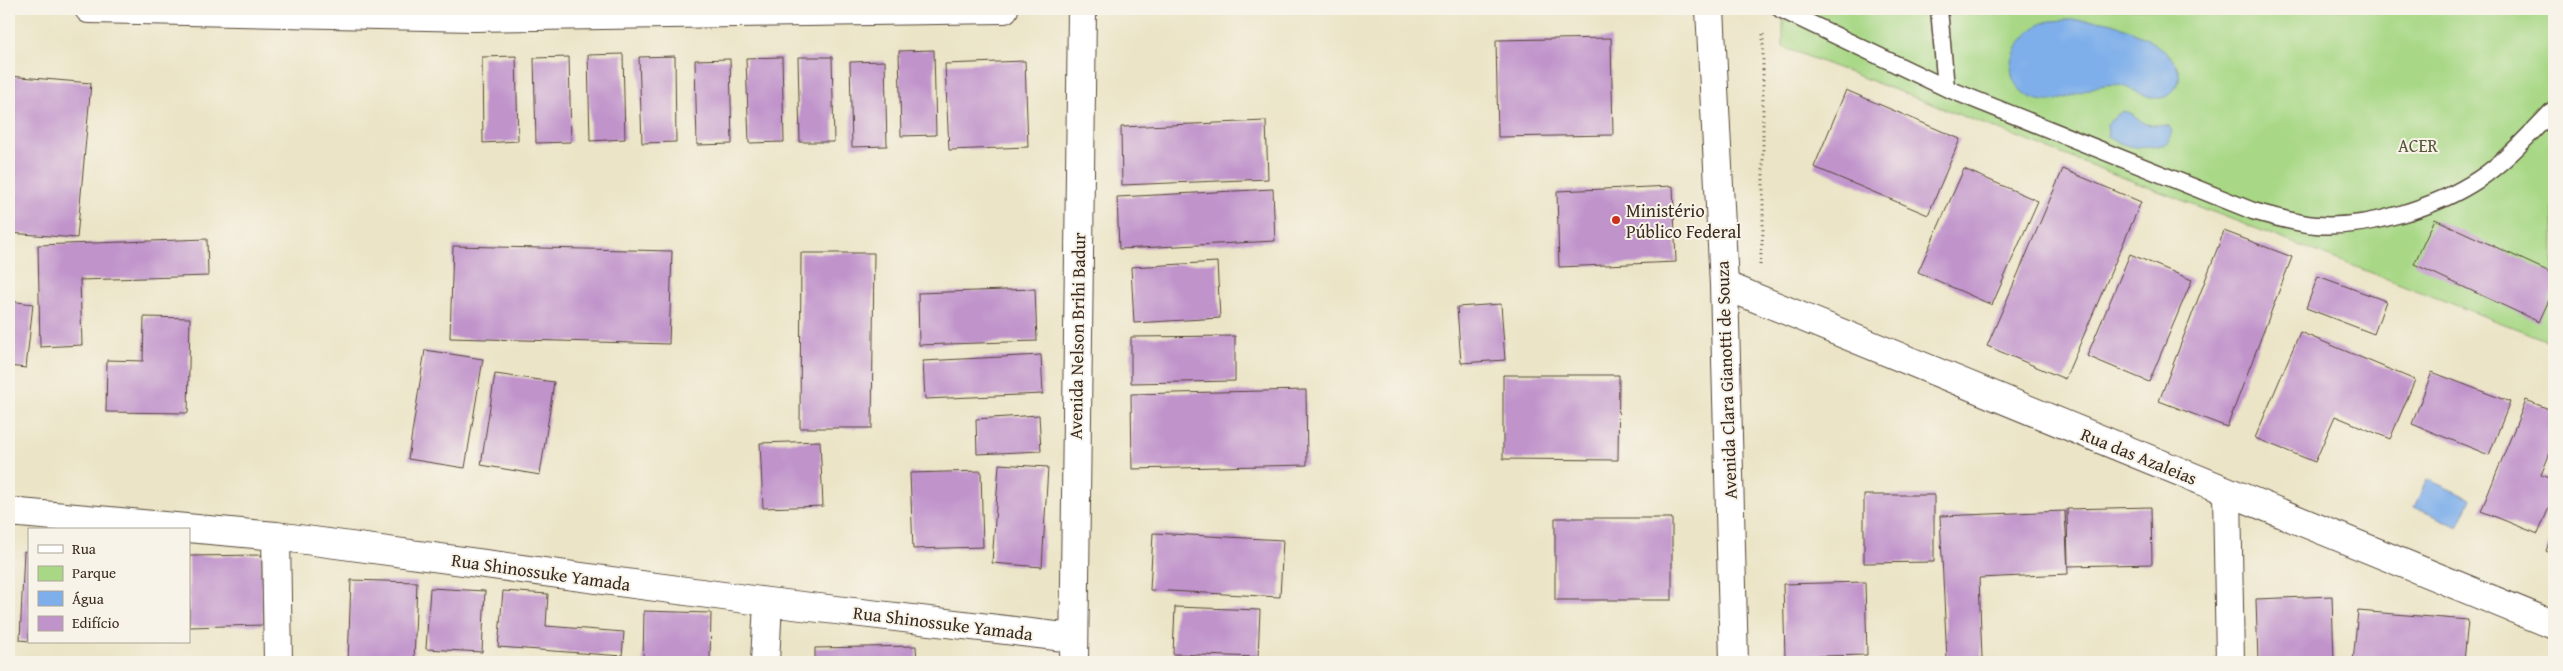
<svg xmlns="http://www.w3.org/2000/svg" width="2563" height="671" font-family="'Gentium Book Plus',serif">
  <style>
    .green { fill: #a8d886; stroke: #728152 }
    .water { fill: #7eafea; stroke: #5c6c84 }
    .building { fill: #c093cb }
    .lines { fill: none; stroke-linecap: round; stroke-linejoin: round }
    .service-casing { stroke: #554637; stroke-width: 19 }
    .minor-casing { stroke: #554637; stroke-width: 30 }
    .path { stroke: #554637; stroke-width: 3; stroke-dasharray: 1 4; stroke-linecap: butt }
    .service { stroke: #fff; stroke-width: 16 }
    .minor { stroke: #fff; stroke-width: 28 }
    .poi-dot { fill: #c8321e; stroke: #f7f3e8; stroke-width: 2 }
    .labels { text-anchor: middle; dominant-baseline: central; stroke-width: 4; stroke-linejoin: round; paint-order: stroke }
    .park-label { font-size: 18px; fill: #565638; stroke: #f7f3e8 }
    .poi-label { font-size: 18px; fill: #3b2a1e; stroke: #f7f3e8; text-anchor: start }
    .street-label { font-size: 18px; fill: #3b2a1e; stroke: #f7f3e8 }
  </style>
  <rect width="100%" height="100%" fill="#f7f3e8"/>
  <filter id="ink" filterUnits="userSpaceOnUse"><feTurbulence type="fractalNoise" baseFrequency=".02" numOctaves="2"/><feDisplacementMap in="SourceGraphic" scale="10" xChannelSelector="R" yChannelSelector="G"/><feConvolveMatrix kernelMatrix="1 2 1 2 8 2 1 2 1" color-interpolation-filters="sRGB"/></filter>
  <filter id="wash" filterUnits="userSpaceOnUse"><feTurbulence type="fractalNoise" baseFrequency=".0096" numOctaves="4" result="noise"/><feDisplacementMap in="SourceGraphic" scale="20" xChannelSelector="R" yChannelSelector="G"/><feGaussianBlur stdDeviation="1.12" result="paint"/><feColorMatrix in="noise" values="0 0 0 0 0 0 0 0 0 0 0 0 0 0 0 0 0 1.4 0 .05"/><feComposite in="paint" operator="in"/></filter>
  <g filter="url(#wash)">
    <rect width="100%" height="100%" fill="#ebe4c6"/>
    <path class="green" d="M1783 9H2554V343L1783 47Z"/>
    <path class="water" d="M2066 20C2080 20 2094 19 2108 22 2131 28 2204 62 2171 93 2156 107 2135 88 2118 85 2085 80 2056 117 2024 93 1997 73 2018 34 2043 23 2050 20 2059 21 2066 20Z
      M2122 111 2131 113 2145 124 2169 126 2172 131 2168 143C2149 150 2126 149 2108 137L2107 124Z
      M2427 479 2471 499 2458 527 2414 507Z"/>
    <g id="blocks">
      <path class="building" d="M1611 38 1613 135 1498 137 1496 40Z
        M934 50 936 135 901 136 899 51Z
        M623 54 625 139 590 141 588 55Z
        M516 56 518 141 483 143 482 57Z
        M675 56 676 142 642 143 639 57Z
        M569 57 571 142 536 143 534 58Z
        M782 57 784 142 749 143 746 58Z
        M798 57H832L834 142H800Z
        M730 59 732 144 697 145 695 60Z
        M885 61 887 146 852 147 850 62Z
        M1025 61 1028 147 949 150 945 64Z
        M9 76 91 83 77 238 9 233Z
        M1846 90 1960 139 1928 215 1814 167Z
        M1266 121 1268 179 1122 185 1121 127Z
        M1964 169 2038 201 1992 305 1918 272Z
        M2063 169 2141 202 2065 379 1987 346Z
        M1673 186 1676 262 1559 267 1557 191Z
        M1273 189 1275 241 1119 249 1117 197Z
        M2435 219 2554 274V289L2539 322 2414 264Z
        M2224 231 2292 257 2227 427 2159 401Z
        M207 239 208 276 80 280 82 345 40 347 38 245Z
        M453 246 672 251 669 344 450 338Z
        M801 253H874L872 428H800Z
        M2130 254 2192 280 2149 382 2087 356Z
        M1217 262 1220 318 1134 323 1131 267Z
        M2318 276 2386 301 2374 334 2306 308Z
        M1035 289 1037 341 919 345 918 293Z
        M9 301 33 304 26 368 9 366Z
        M1501 304 1505 360 1461 363 1457 307Z
        M144 317 190 318 188 413 106 412 107 360 143 361Z
        M2300 332 2415 380 2390 439 2335 416 2315 462 2255 438Z
        M1235 336V381L1131 383V337Z
        M425 350 483 359 465 468 408 459Z
        M1041 355 1043 394 925 399 923 361Z
        M2432 372 2510 402 2489 455 2412 424Z
        M495 374 554 382 540 475 481 465Z
        M1503 375H1619L1618 460 1503 459Z
        M1306 390 1307 465 1132 469 1131 394Z
        M2526 400 2554 411V443L2541 475 2554 480V495L2538 534 2481 511Z
        M1039 415 1041 451 977 454 976 419Z
        M820 441 823 506 763 508 760 443Z
        M999 464 1048 467 1042 567 992 563Z
        M981 471 983 547 913 549 910 473Z
        M1864 495H1934V562L1864 563Z
        M2151 507 2152 564 2068 566 2067 509Z
        M2065 511 2068 574 1979 578 1982 658 1947 660 1940 516Z
        M1555 518H1672V600H1555Z
        M2554 531V555L2546 551Z
        M1153 533 1283 540 1280 597 1150 590Z
        M24 551 29 552V641L20 640Z
        M262 555 263 625 189 627V556Z
        M351 580 417 582 414 662H348Z
        M1865 582 1867 655 1785 657 1783 584Z
        M430 588 485 591 482 652 426 649Z
        M503 591 548 594 546 626 624 632 622 656 498 647Z
        M2332 596 2334 662H2258L2256 599Z
        M1175 607 1260 610 1258 657 1173 654Z
        M644 611 711 613 710 662H643Z
        M2358 611 2468 620 2464 662H2353Z
        M916 646 917 662H815V648Z"/>
    </g>
  </g>
  <g filter="url(#ink)">
    <use href="#blocks" fill-opacity="0" stroke="#554637" stroke-width="1"/>
    <g class="lines">
      <g class="service-casing">
        <path id="service" d="M1780 9 1946 88 2253 211C2274 217 2295 223 2316 225 2367 229 2437 207 2479 179 2507 160 2531 133 2554 109
          M1939 9 1946 88"/>
      </g>
      <g class="minor-casing">
        <path id="minor" d="M89 9 474 17 1004 9
          M1710 9 1724 285 1734 662
          M1724 285 2554 625
          M2227 492 2230 662
          M9 512 276 536 768 602 1073 638
          M276 536 278 662
          M765 662 768 602
          M1074 662 1082 9"/>
      </g>
      <path class="path" d="M1760 265 1763 232V31"/>
      <use href="#service" class="service"/>
      <use href="#minor" class="minor"/>
    </g>
  </g>
  <circle class="poi-dot" cx="1616" cy="220" r="5"/>
  <g class="labels">
    <g class="park-label">
      <text x="2418" y="145">ACER</text>
    </g>
    <g class="poi-label">
      <text x="1626" y="210">Ministério<tspan x="1626" dy="21">Público Federal</tspan></text>
    </g>
    <g class="street-label">
      <text transform="translate(1077 336) rotate(-89)">Avenida Nelson Brihi Badur</text>
      <text transform="translate(1726 380) rotate(-92)">Avenida Clara Gianotti de Souza</text>
      <text transform="translate(2139 456) rotate(22)">Rua das Azaleias</text>
      <text transform="translate(541 572) rotate(8)">Rua Shinossuke Yamada</text>
      <text transform="translate(943 623) rotate(7)">Rua Shinossuke Yamada</text>
    </g>
  </g>
  <rect width="2563" height="671" fill="none" stroke="#f7f3e8" stroke-width="30"/>
  <rect x="28" y="528" width="162" height="115" fill="#f7f3e8" stroke="#aca397"/>
  <rect x="38" y="545" width="25" height="8" fill="#ffffff" stroke="#aca397"/>
  <text x="72" y="554" font-size="15" fill="#3b2a1e">Rua</text>
  <rect x="38" y="566" width="25" height="15" fill="#a8d886" stroke="#aca397"/>
  <text x="72" y="578" font-size="15" fill="#3b2a1e">Parque</text>
  <rect x="38" y="591" width="25" height="15" fill="#7eafea" stroke="#aca397"/>
  <text x="72" y="604" font-size="15" fill="#3b2a1e">Água</text>
  <rect x="38" y="616" width="25" height="15" fill="#c093cb" stroke="#aca397"/>
  <text x="72" y="628" font-size="15" fill="#3b2a1e">Edifício</text>
</svg>
